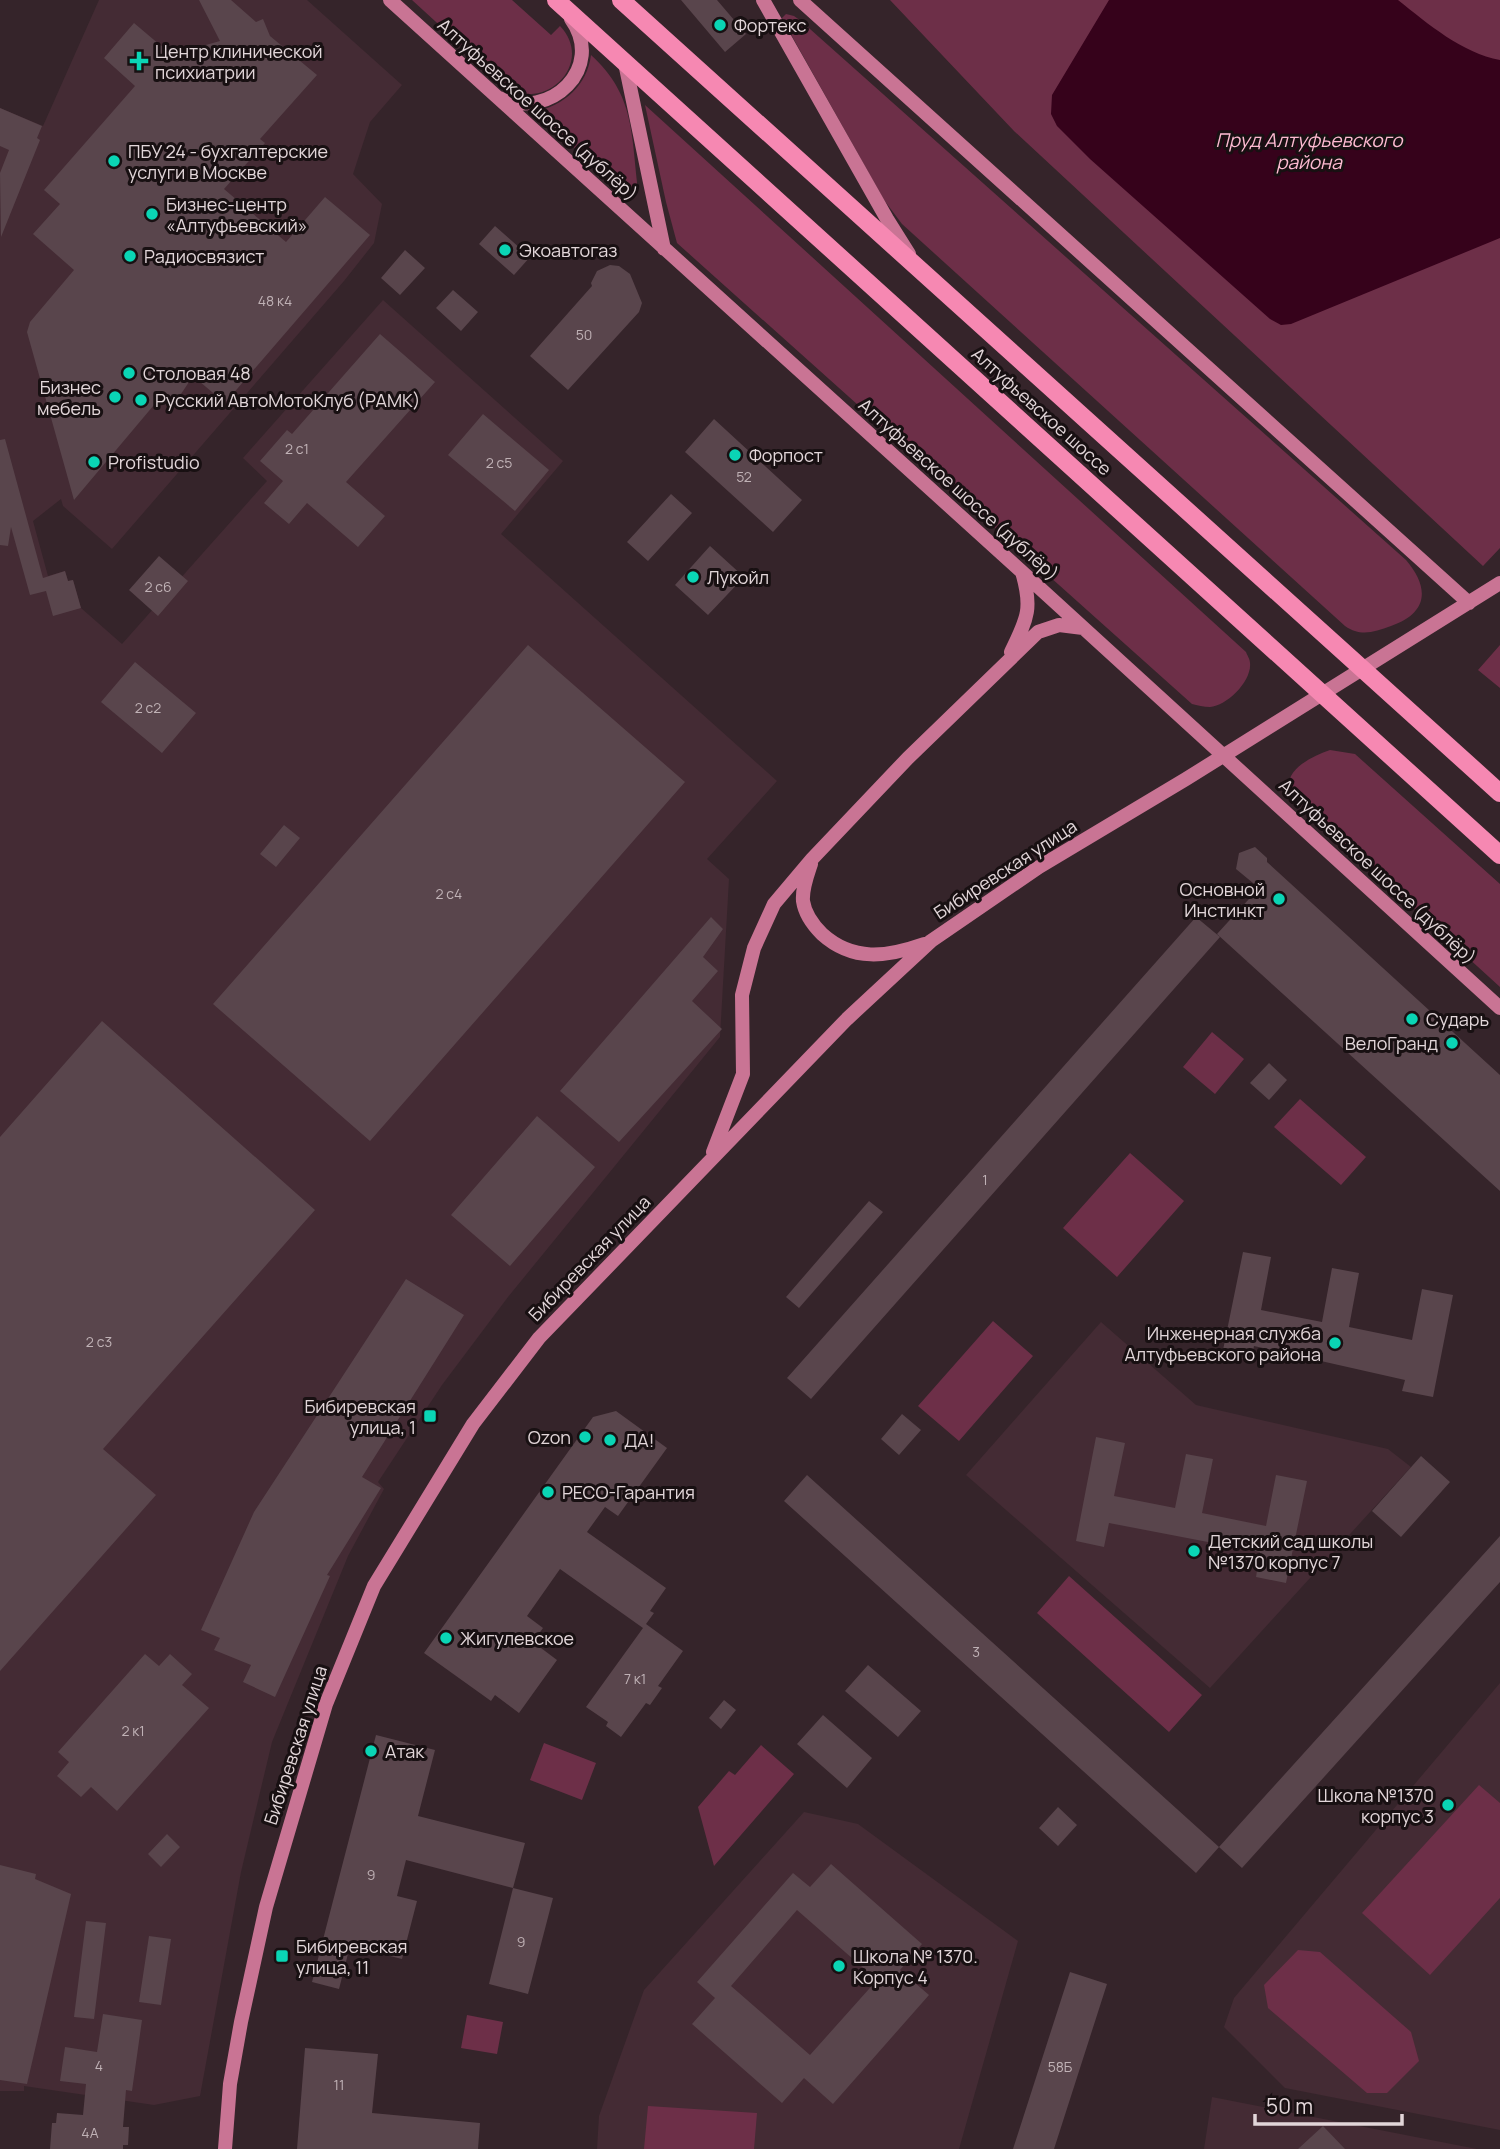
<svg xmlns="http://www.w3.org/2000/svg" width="1500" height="2149" font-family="Manrope,sans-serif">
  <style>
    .built { fill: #442b34 }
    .green { fill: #6d2f48 }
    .water { fill: #36021b }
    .building { fill: #59454c; fill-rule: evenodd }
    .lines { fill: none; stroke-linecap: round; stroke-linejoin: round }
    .secondary { stroke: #c97494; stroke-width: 14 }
    .primary { stroke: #f688b2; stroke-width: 18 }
    .poi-dot { fill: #0ad5b5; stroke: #181012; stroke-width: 2.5 }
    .labels { text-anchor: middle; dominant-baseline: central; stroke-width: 6; stroke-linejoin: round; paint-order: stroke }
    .number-label { font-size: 14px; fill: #c0b2b6 }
    .poi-label { font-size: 18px; fill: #e2d6d9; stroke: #181012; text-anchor: start }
    .street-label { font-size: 18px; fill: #e2d6d9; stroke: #181012 }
    .water-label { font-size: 19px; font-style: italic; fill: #fdbad1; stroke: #181012 }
  </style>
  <rect width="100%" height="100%" fill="#35242a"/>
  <path class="built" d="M99 0H307L402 85 370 122 353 174 382 204 374 243 344 281 112 549 63 506 61 499 33 521 48 576 65 571 68 581 73 580 81 608 122 644 267 481 243 458 383 300 563 461 501 534 777 781 707 859 729 879 720 1037 508 1297 442 1385 378 1482 384 1489 348 1556 272 1742 241 1872 200 2096 154 2105 24 2086V2091H0V108L43 126Z
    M1101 1322 1196 1405 1388 1449 1411 1467 1210 1688 966 1475Z
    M1500 1683V2130L1285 2088 1224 2027 1234 1998Z
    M804 1812 858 1824 1018 1941 959 2149H597L599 2116 644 1990Z
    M1212 2097 1477 2149H1204Z"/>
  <path class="green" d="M412 0H512L551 35 560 26C596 64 543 114 506 86Z
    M890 0H1500V548L1483 566 1014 131Z
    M786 14 794 16 801 21 1406 560C1430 588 1428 613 1391 626 1374 632 1361 637 1345 626L902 224 884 200 784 22 782 18Z
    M591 55C635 95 631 134 638 189L628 196 535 112C564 105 587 86 591 55Z
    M645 105 1246 652C1247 655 1250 659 1250 663 1252 681 1227 706 1210 707 1204 707 1197 705 1192 704L677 243 666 202Z
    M1500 645V688L1478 670Z
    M1330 750 1355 754 1500 884V987L1293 798C1277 773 1310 757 1330 750Z
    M1212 1032 1244 1059 1215 1094 1183 1067Z
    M1300 1099 1366 1157 1341 1185 1274 1127Z
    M1130 1153 1184 1201 1117 1277 1063 1228Z
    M993 1321 1033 1356 959 1441 918 1406Z
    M1069 1576 1202 1695 1169 1732 1037 1613Z
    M544 1743 596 1763 582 1800 530 1780Z
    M761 1745 794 1774 714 1866 698 1807 729 1771 735 1775Z
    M1479 1785 1500 1803V1898L1430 1975 1362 1913Z
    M1298 1950 1320 1952 1411 2032 1419 2061 1387 2093H1367L1268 2008 1264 1985Z
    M467 2015 503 2022 497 2054 461 2048Z
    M648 2106 757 2113 754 2149H644Z"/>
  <path class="water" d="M1109 0H1398C1428 24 1462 53 1500 60V238L1291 324 1281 325 1270 319 1090 159 1057 126 1051 114 1052 95Z"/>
  <path class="building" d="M199 0H231L256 22 263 19 270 36 317 75 260 139 265 143 224 189 286 242 325 197 370 235 225 403 193 376 177 400 159 399 74 500 27 332 30 322 74 270 33 234 60 204 44 190 135 86 104 58 134 23 160 45 171 50H188L220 41Z
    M681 0H717L746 34 725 52Z
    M0 108 42 126 37 138 40 140 1 237 0 173 9 150 0 146Z
    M495 226 530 257 514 275 479 244Z
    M405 250 425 268 400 295 381 278Z
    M610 265 619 266 630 274 642 303 639 312 568 390 530 356 592 286 591 283 597 271Z
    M453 290 478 312 461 331 436 308Z
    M380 334 435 382 346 482 385 516 358 547 307 503 289 524 264 503 283 481 260 461 287 430 292 434Z
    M483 414 549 470 515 511 448 455Z
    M714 419 802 500 773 532 685 452Z
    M5 439 43 578 65 571 68 581 73 580 81 608 53 616 46 591 30 595 11 527 8 546 0 545V440Z
    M671 494 692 513 648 561 627 542Z
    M710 546 744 577 708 615 675 585Z
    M159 556 188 581 158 616 129 590Z
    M528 645 685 782 370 1141 213 1004Z
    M135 662 196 713 162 753 101 702Z
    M284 825 300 838 276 867 260 854Z
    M1255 847 1267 858V862L1500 1075V1191L1217 934 1259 888 1236 869 1239 853Z
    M711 917 723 929 703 957 718 971 692 1001 722 1029 619 1142 560 1091Z
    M1196 917 1220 937 811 1399 787 1378Z
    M102 1021 315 1210 103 1449 156 1495 0 1671V1137Z
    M1269 1063 1287 1080 1269 1100 1250 1083Z
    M537 1116 595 1167 510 1266 451 1215Z
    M869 1201 883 1212 799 1308 786 1297Z
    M1243 1252 1271 1257 1261 1310 1322 1322 1332 1268 1359 1273 1349 1327 1412 1340 1422 1289 1453 1295 1433 1397 1402 1391 1405 1380 1254 1346 1251 1361 1222 1355Z
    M406 1279 464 1315 362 1477 381 1488 327 1575 330 1576 275 1697 243 1682 251 1665 214 1650 220 1638 201 1630 254 1512Z
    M616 1411 667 1448 618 1516 605 1507 587 1532 666 1588 650 1611 654 1613 646 1624 683 1651 658 1686 662 1688 650 1705 646 1703 621 1737 606 1726 608 1722 586 1707 643 1628 560 1569 527 1616 543 1628 533 1642 557 1660 519 1713 495 1695 491 1701 424 1653 593 1417Z
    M902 1414 921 1430 899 1455 881 1439Z
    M1096 1437 1125 1443 1114 1496 1175 1508 1186 1454 1213 1459 1202 1513 1266 1526 1276 1475 1307 1481 1286 1583 1256 1577 1260 1552 1109 1523 1104 1547 1076 1541Z
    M1421 1456 1450 1482 1401 1537 1372 1511Z
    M807 1475 1219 1847 1196 1873 784 1501Z
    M1500 1536V1582L1242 1868 1219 1847Z
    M145 1654 159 1666 170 1654 192 1674 182 1685 209 1708 117 1811 91 1787 81 1797 57 1776 69 1762 58 1752Z
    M868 1665 921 1711 898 1737 845 1691Z
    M724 1700 736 1710 721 1729 709 1718Z
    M823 1715 872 1758 847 1788 797 1744Z
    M376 1735 435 1750 418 1816 525 1843 513 1888 406 1860 397 1896 417 1901 402 1959 350 1946 339 1989 312 1982Z
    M1058 1807 1077 1825 1058 1846 1039 1828Z
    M167 1834 180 1847 161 1867 148 1854Z
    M831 1864 922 1944 900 1970 929 1995 833 2104 804 2078 782 2103 692 2024 715 1998 697 1982 793 1873 810 1887ZM797 1910 877 1980 810 2055 731 1986Z
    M0 1865 36 1874 35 1879 71 1894 27 2084 0 2080Z
    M513 1888 553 1898 528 1994 489 1984Z
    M86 1921 106 1923 94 2019 74 2017Z
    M149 1936 171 1939 161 2005 139 2002Z
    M1070 1972 1107 1984 1054 2149H1013Z
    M103 2014 142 2020 132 2091 126 2090 123 2127H129L128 2145H123V2149H50L52 2123H56L57 2113 83 2115 86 2084 60 2081 65 2047 97 2052Z
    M305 2048 378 2054 372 2113 480 2123 478 2149H297Z
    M1323 2126 1345 2149H1298Z"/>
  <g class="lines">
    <path class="secondary" d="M390 0 1021 571 1500 1008
      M763 0 887 219 909 254
      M800 0 1469 603
      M625 63 664 249
      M499 98C550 121 606 68 571 19
      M1011 652C1027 619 1033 609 1022 572
      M811 864C807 876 802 889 803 901 805 915 813 925 822 934 853 962 887 957 924 944
      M713 1152 743 1074 742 995 754 948 774 904 812 859 908 758 1038 632 1059 625 1083 628
      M225 2149 230 2084 241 2022 266 1907 326 1704 374 1586 473 1424 539 1338 847 1019 931 941 1039 867 1186 779 1500 583"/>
    <path class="primary" d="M556 0 1500 855
      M621 0 1500 793"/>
  </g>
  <g class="poi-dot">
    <circle cx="720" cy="25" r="7"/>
    <path d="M135.5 50.5h7v7h7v7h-7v7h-7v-7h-7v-7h7z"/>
    <circle cx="114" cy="161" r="7"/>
    <circle cx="152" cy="214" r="7"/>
    <circle cx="505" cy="250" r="7"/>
    <circle cx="130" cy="256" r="7"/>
    <circle cx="129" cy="373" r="7"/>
    <circle cx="115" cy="397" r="7"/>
    <circle cx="141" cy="400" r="7"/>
    <circle cx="735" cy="455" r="7"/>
    <circle cx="94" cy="462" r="7"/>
    <circle cx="693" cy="577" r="7"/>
    <circle cx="1279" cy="899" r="7"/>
    <circle cx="1412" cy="1019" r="7"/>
    <circle cx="1452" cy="1043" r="7"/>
    <circle cx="1335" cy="1343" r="7"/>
    <rect x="423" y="1409" width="14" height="14" rx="3.5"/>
    <circle cx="585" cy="1437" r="7"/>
    <circle cx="610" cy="1440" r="7"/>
    <circle cx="548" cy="1492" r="7"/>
    <circle cx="1194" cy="1551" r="7"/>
    <circle cx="446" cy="1638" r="7"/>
    <circle cx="371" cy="1751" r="7"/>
    <circle cx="1448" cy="1805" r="7"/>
    <rect x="275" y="1949" width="14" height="14" rx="3.5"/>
    <circle cx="839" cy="1966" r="7"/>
  </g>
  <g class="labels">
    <g class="number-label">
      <text x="275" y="300">48 к4</text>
      <text x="584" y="334">50</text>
      <text x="297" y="448">2 с1</text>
      <text x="499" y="462">2 с5</text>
      <text x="744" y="476">52</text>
      <text x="158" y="586">2 с6</text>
      <text x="148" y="707">2 с2</text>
      <text x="449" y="893">2 с4</text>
      <text x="985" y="1179">1</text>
      <text x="99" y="1341">2 с3</text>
      <text x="976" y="1651">3</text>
      <text x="635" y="1678">7 к1</text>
      <text x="133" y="1730">2 к1</text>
      <text x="371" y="1874">9</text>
      <text x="521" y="1941">9</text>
      <text x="99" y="2065">4</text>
      <text x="1060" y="2066">58Б</text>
      <text x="339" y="2084">11</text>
      <text x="90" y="2132">4А</text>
    </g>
    <g class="poi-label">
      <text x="734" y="25">Фортекс</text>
      <text x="155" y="51">Центр клинической<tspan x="155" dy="21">психиатрии</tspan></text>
      <text x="128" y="151">ПБУ 24 - бухгалтерские<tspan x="128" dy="21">услуги в Москве</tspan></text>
      <text x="166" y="204">Бизнес-центр<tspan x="166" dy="21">«Алтуфьевский»</tspan></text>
      <text x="519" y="250">Экоавтогаз</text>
      <text x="144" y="256">Радиосвязист</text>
      <text x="143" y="373">Столовая 48</text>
      <text x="101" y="387" text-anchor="end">Бизнес<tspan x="101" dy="21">мебель</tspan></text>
      <text x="155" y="400">Русский АвтоМотоКлуб (РАМК)</text>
      <text x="749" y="455">Форпост</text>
      <text x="108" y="462">Profistudio</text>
      <text x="707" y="577">Лукойл</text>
      <text x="1265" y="889" text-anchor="end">Основной<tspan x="1265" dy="21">Инстинкт</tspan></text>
      <text x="1426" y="1019">Сударь</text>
      <text x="1438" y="1043" text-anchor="end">ВелоГранд</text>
      <text x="1321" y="1333" text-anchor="end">Инженерная служба<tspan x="1321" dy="21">Алтуфьевского района</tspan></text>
      <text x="416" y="1406" text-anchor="end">Бибиревская<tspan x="416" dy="21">улица, 1</tspan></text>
      <text x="571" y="1437" text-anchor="end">Ozon</text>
      <text x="624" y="1440">ДА!</text>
      <text x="562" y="1492">РЕСО-Гарантия</text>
      <text x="1208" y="1541">Детский сад школы<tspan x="1208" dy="21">№1370 корпус 7</tspan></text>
      <text x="460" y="1638">Жигулевское</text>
      <text x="385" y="1751">Атак</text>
      <text x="1434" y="1795" text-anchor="end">Школа №1370<tspan x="1434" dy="21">корпус 3</tspan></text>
      <text x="296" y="1946">Бибиревская<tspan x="296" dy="21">улица, 11</tspan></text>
      <text x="853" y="1956">Школа № 1370.<tspan x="853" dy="21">Корпус 4</tspan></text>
    </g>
    <g class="street-label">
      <text transform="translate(538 109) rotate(42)">Алтуфьевское шоссе (дублёр)</text>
      <text transform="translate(1042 411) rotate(42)">Алтуфьевское шоссе</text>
      <text transform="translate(959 489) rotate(42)">Алтуфьевское шоссе (дублёр)</text>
      <text transform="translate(1005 869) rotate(-33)">Бибиревская улица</text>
      <text transform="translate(1378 871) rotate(43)">Алтуфьевское шоссе (дублёр)</text>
      <text transform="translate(589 1258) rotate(-46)">Бибиревская улица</text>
      <text transform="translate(295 1745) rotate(-72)">Бибиревская улица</text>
    </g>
    <g class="water-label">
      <text x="1309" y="140">Пруд Алтуфьевского<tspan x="1309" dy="22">района</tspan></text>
    </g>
  </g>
  <path d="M1255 2114v10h147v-10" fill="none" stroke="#e2d6d9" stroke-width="3.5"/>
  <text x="1266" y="2114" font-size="21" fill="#e2d6d9" stroke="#181012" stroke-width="5" paint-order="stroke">50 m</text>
</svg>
